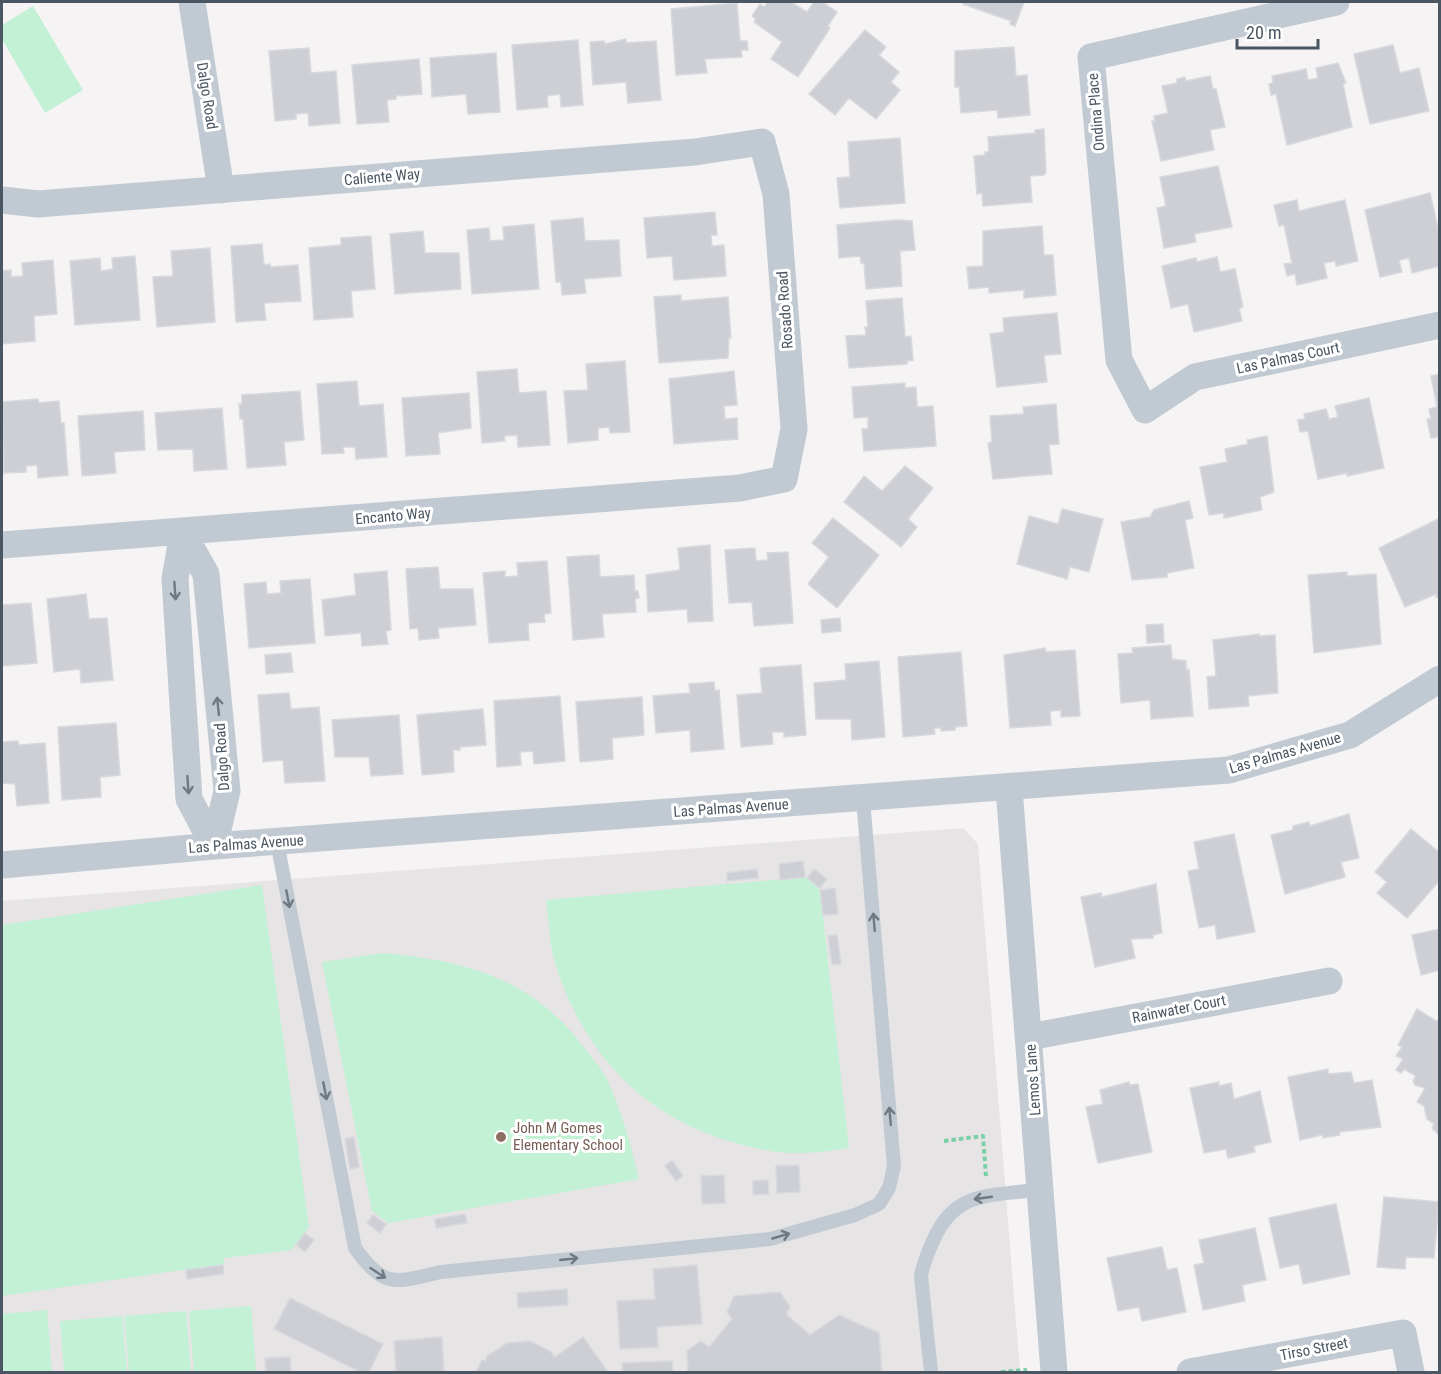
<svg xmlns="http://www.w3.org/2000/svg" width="1441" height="1374" font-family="'Roboto Condensed',sans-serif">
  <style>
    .education { fill: #e6e4e5 }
    .green { fill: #c3f1d5 }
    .building { fill: #cdcfd5; stroke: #d7d9de; stroke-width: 1.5 }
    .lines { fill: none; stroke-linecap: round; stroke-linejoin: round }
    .path { stroke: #7ad0a6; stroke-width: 4; stroke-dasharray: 4.5 3; stroke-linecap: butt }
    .lane { stroke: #c1cad2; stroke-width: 14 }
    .street { stroke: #c1cad2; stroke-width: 27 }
    .oneway { stroke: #6e7983 }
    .education-dot { fill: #8d6e63; stroke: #fff; stroke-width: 2 }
    .labels { text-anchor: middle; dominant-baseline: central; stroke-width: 6; stroke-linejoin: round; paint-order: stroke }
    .street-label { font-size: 15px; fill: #4a5661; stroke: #fff }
    .education-label { font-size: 15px; fill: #785e54; stroke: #fff; text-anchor: start }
  </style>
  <rect width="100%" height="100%" fill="#f5f3f3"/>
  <path class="education" d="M963 828 978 844 1020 1372H2V901Z"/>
  <path class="green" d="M33 6 83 90 45 113 2 39V25Z
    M807 877 820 890 849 1148C834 1150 819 1153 804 1153 780 1154 755 1149 732 1142 642 1116 583 1052 555 963 549 943 549 920 546 900Z
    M262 885 309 1227 291 1250 224 1258V1264L2 1296V925Z
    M383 953C467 961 533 978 586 1050 593 1059 602 1069 607 1079 622 1112 631 1145 639 1179L388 1223 372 1211 322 962Z
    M251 1306 256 1372H194L189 1311Z
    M47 1310 52 1372H3L2 1314Z
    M186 1311 191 1372H129L124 1316Z
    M122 1316 127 1372H64L60 1321Z"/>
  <path class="building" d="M768 2H791L807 12 814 2H822L837 12 828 26 830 28 798 77 771 59 782 42 754 22 756 19 752 16 760 4 764 7Z
    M964 2H1024L1015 26 1010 24 1011 21 963 4Z
    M737 3 740 41H747L748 50H741L742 57 705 59 707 73 676 75 671 9Z
    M865 30 886 47 879 55 899 72 891 82 900 90 876 119 849 98 835 115 809 94Z
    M626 39V43L656 41 661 100 628 103 626 82 593 85 590 42 604 41 605 44Z
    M578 40 583 105 561 107 560 94 547 96 548 107 517 110 512 45Z
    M1393 45 1400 73 1419 68 1429 111 1370 124 1354 54Z
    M1014 47 1016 76 1027 75 1030 115 998 118 997 110 961 113 959 87H955V51Z
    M309 48 311 73 336 71 340 123 309 126 308 113 296 114V119L275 121 269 51Z
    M496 53 500 112 468 114 466 94 432 97 430 58Z
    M419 59 422 94 396 96V99L387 100 389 122 357 124 352 65Z
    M1338 63 1346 83 1343 84 1352 127 1287 145 1276 94 1271 95 1269 84 1273 83 1272 76 1306 69 1308 80 1318 78 1316 68Z
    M1210 76 1213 89H1216L1225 127 1210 130 1214 150 1161 161 1152 121H1155L1154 116 1168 113 1162 86 1177 83V79L1185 77 1186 81Z
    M1044 129 1046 172 1044 175 1030 176 1032 202 983 206 982 193 977 194 974 156 985 155V152H989L988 137 1035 133V130Z
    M900 138 905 203 840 208 837 178 850 177 848 142Z
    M1218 166 1232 227 1194 234 1196 242 1164 248 1157 208 1166 206 1160 177Z
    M1430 193 1440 237V266L1412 273 1409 258 1399 260 1402 272 1380 277 1365 210Z
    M1297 200 1299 211 1345 200 1358 261 1336 266 1335 261 1324 263 1327 278 1297 285 1295 274 1287 276 1284 264 1292 263 1284 225 1279 226 1274 205Z
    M715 212 717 235H711L712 246 724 245 726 276 674 280 672 256 647 258 644 218Z
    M583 218 585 241 619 240 621 276 584 279 586 293 562 295 561 282H556L551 221Z
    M897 220 912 221 915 250 900 251 902 286 866 289 864 263H861L860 256 839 258 837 225Z
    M534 224 539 289 472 294 467 230 489 228 490 241 504 240 503 227Z
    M1042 226 1044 255H1053L1056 295 1024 298V290L989 293V287L969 289 967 267 983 266V231Z
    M423 231 425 253H459L461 289 395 294 390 234Z
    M371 236 375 289 351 291 353 317 314 320 309 248 341 245V238Z
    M262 244 264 265 270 264 271 267 298 265 301 301 264 303 266 320 236 322 231 246Z
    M210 248 215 322 157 327 153 277 173 276 171 251Z
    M135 256 140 320 75 325 70 261 100 258 101 271 113 269 112 258Z
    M1217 257 1220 272 1235 269 1243 307 1239 308 1242 321 1194 332 1188 304 1171 308 1162 266 1196 258 1197 262Z
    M53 260 57 314 34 316 35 341 2 344V271L11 270V277L23 276 22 263Z
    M681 295V301L728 297 731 338H729L728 358 659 363 654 297Z
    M902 298 905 337 911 336 913 360 907 361V364L849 368 846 336 866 335 865 327H868L866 301Z
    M1057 313 1061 354 1044 355 1047 382 997 387 990 334 1004 332 1003 318Z
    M625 361 630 432 610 433 609 427 598 428V440L568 443 564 391 588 390 586 364Z
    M517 369 519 393 546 391 550 445 518 447 517 435 504 436 505 441 482 443 477 372Z
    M734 371 737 405 724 406 725 419 737 418 738 439 674 444 669 379Z
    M1440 374V437L1431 438 1427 419H1431L1429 409 1437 407 1431 376Z
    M357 381 359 406 383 404 387 457 356 459 355 447H343L344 453 322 454 317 384Z
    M905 383V388L916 387 917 407 933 406 936 446 864 451 862 429H868V417L854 418 852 387Z
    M300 391 304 440 284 442 286 465 247 468 243 419H240L239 404H242V395Z
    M469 393 471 428 438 433 440 454 406 456 402 398Z
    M1369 398 1384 468 1347 476V473L1318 479 1308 431 1300 432 1298 420 1305 419 1304 414 1326 409 1329 419 1338 417 1335 406Z
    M38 399 39 403 59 401 61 423H64L68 475 38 478 37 465 26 466V472L4 473 2 402Z
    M1056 404 1059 444 1049 445 1052 474 993 479 988 443 992 442 990 416 1024 414 1023 407Z
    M222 408 227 469 194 471 193 449 158 450 155 413Z
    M143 411 145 450 114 452 116 473 82 476 78 416Z
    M1267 436 1274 492 1260 497 1262 510 1224 518V513L1209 515 1200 467 1227 462 1225 449 1248 444 1247 440Z
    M905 466 933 488 908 519 917 527 901 547 844 502 864 476 882 491Z
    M1189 501 1193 518 1185 520 1194 568 1167 573V577L1132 580 1121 522 1150 517 1154 510Z
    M1062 509 1103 519 1089 572 1070 567 1067 579 1017 564 1029 516 1058 524Z
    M833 518 879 555 837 608 808 584 829 557 812 543Z
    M1440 518V596L1436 597V594L1405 607 1379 548Z
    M710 545 713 621 688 622 687 609 648 612 646 575 680 570 678 548Z
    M755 548 756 561 768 560 767 553 788 552 793 623 754 626 752 602 729 603 725 550Z
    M599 555 600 577 634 575 635 591H638L639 598 635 599 636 612 602 614 604 637 573 640 567 557Z
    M547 561 551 613 544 614 545 622 528 623 529 640 489 643 483 573 505 571V577L518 576 517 563Z
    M438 567 440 589H473L476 625 438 628 439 638 419 640 418 628 410 629 406 569Z
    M387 571 391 630 386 631 388 644 362 646 361 633 325 636 322 600 356 595 354 574Z
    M1347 572V576L1376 574 1381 644 1314 653 1308 575Z
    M310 579 315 643 249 648 244 584 266 582 267 594 281 593 280 581Z
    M86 594 89 619 107 618 113 680 81 683 80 669 54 672 47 599Z
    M31 603 37 663 2 666V605Z
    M840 618 841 631 822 633 821 620Z
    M1163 624 1164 642 1147 643 1146 625Z
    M1259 634V636L1275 635 1278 693 1248 696 1249 706 1209 709 1207 677 1216 676 1213 640Z
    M1171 645 1172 659 1186 661V670L1189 669 1193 716 1151 719 1150 700 1121 703 1118 654 1133 653 1132 648Z
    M1045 648 1046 652 1075 650 1080 716 1061 717V710L1050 711 1051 725 1010 728 1004 655Z
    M961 652 967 726 955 727V730L941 731V728H934L935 734 903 737 898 657Z
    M291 653 293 672 266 674 265 655Z
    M879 661 885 737 852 740 851 719H816L814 683 846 680 845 664Z
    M801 665 806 735 784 737V732H772L773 744 741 747 737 695 762 693 760 668Z
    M714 682 715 691 719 690 724 749 691 752 690 730 656 733 653 696 690 693 689 684Z
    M289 693 291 709 319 707 325 781 285 783 283 760 263 762 258 695Z
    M560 696 565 761 534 764 533 751 520 752 521 765 497 767 494 701Z
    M642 697 644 735 612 738 613 759 580 762 576 702Z
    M483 709 486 745 460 747V750H453L454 772 422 775 417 715Z
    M399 715 403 774 371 776 369 757H335L332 720Z
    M116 723 120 775 100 777 101 797 62 800 58 727Z
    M18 741 19 745 45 743 49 803 17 806 15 784 2 783V742Z
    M1349 814 1359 858 1341 862 1345 877 1285 894 1271 835 1293 830V826L1309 822 1310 826Z
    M1411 829 1440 853V880L1407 918 1377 893 1387 882 1375 872Z
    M1234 834 1255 932 1217 939 1215 925 1199 928 1188 871 1199 869 1194 842Z
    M803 861 805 877 780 880 779 864Z
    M757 869 758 878 727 881V873Z
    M814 869 827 879 820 888 807 878Z
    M1156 884 1162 933 1153 935V938L1131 939 1135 958 1095 967 1081 897 1101 893 1102 897Z
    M835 888 838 914 823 915 820 890Z
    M1440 929V970L1421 975 1412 935Z
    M837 935 841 964 832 965 828 936Z
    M1417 1009 1436 1021 1440 1019V1136L1432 1128 1434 1124 1427 1119 1424 1106 1417 1102 1425 1088 1415 1085 1413 1081 1416 1076 1404 1069 1401 1073 1396 1070 1403 1059 1396 1056 1402 1047 1398 1045Z
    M1328 1069V1074L1351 1072 1354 1083 1372 1080 1381 1127 1339 1132 1340 1135 1323 1138 1322 1135 1300 1140 1288 1077Z
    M1129 1082 1130 1085 1138 1084 1152 1152 1098 1163 1086 1107 1103 1104 1100 1090Z
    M1219 1082V1086L1231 1083 1234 1099 1260 1091 1271 1142 1254 1146 1255 1152 1228 1158 1226 1149 1204 1153 1190 1088Z
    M354 1137 359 1167 350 1169 345 1139Z
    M672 1160 683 1176 676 1181 665 1166Z
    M799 1165 800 1192 777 1193 776 1166Z
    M724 1175 725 1203 702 1204 701 1176Z
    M768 1180 769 1194 753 1195V1181Z
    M1384 1197 1439 1202 1434 1258 1406 1257 1405 1269 1377 1267Z
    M1336 1204 1350 1274 1303 1284 1299 1264 1280 1268 1269 1218Z
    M465 1214 467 1223 436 1228 435 1219Z
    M373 1215 386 1224 380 1233 367 1223Z
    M1255 1228 1266 1280 1242 1285 1245 1301 1203 1310 1194 1265 1204 1263 1199 1240Z
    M305 1233 314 1240 305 1252 296 1245Z
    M1162 1247 1167 1270 1177 1268 1186 1312 1142 1321 1139 1307 1118 1311 1107 1258Z
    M223 1265 224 1274 187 1279 186 1270Z
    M697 1265 702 1324 657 1327 658 1347 620 1349 617 1301 655 1299 653 1269Z
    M567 1289 568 1305 518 1308 517 1293Z
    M780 1292 790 1307 786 1314 810 1335 839 1315 879 1333 882 1372H688L687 1351 701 1341 709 1347 732 1319 727 1312 734 1296Z
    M290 1298 383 1344 369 1372H360L274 1329Z
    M442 1337 444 1372H396L394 1341Z
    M583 1337 608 1372H476L482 1360 485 1361 487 1356 507 1343 530 1341 550 1351 555 1357Z
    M290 1357 291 1372H266L265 1358Z
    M672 1361 673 1372H623L622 1363Z"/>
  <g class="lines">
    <path class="path" d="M944 1141 983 1136 986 1177
      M1001 1372 1027 1370"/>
    <path class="lane" d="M277 842 355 1248C385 1290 396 1282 441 1272L770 1239 855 1215 879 1204 889 1188 894 1166 863 799
      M931 1372 921 1276C923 1263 928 1253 933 1241 955 1189 991 1197 1041 1189"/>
    <path class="street" d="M192 2 221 190
      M1336 2 1091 57 1119 360 1145 410 1195 377 1440 325
      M2 200 38 204 695 152 762 142 776 194 794 429 784 479 740 488 2 545
      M183 533 206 574 227 791 214 846
      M183 533 175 579 189 799 214 846
      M1009 788 1054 1372
      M2 865 214 846 1229 770 1350 735 1440 679
      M1029 1037 1329 981
      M1190 1372 1403 1333 1411 1372"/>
  </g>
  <defs><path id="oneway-shaft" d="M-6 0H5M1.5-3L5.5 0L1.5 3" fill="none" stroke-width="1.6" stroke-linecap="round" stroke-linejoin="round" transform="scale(1.5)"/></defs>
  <g class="oneway">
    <use href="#oneway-shaft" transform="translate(175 591) rotate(86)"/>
    <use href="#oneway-shaft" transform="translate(218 706) rotate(-96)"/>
    <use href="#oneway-shaft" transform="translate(188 785) rotate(86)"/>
    <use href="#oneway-shaft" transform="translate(288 899) rotate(79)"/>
    <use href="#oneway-shaft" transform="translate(874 922) rotate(-95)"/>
    <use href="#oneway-shaft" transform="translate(325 1091) rotate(79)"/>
    <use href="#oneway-shaft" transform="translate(890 1116) rotate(-95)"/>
    <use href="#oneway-shaft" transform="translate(983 1198) rotate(172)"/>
    <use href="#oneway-shaft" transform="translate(781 1236) rotate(-16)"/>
    <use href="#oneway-shaft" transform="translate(569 1259) rotate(-6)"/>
    <use href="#oneway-shaft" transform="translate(378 1273) rotate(33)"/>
  </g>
  <circle class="education-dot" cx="501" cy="1137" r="6"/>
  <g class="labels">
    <g class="street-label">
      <text transform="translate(207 96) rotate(81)">Dalgo Road</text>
      <text transform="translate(1096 112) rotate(-95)">Ondina Place</text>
      <text transform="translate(382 177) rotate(-5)">Caliente Way</text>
      <text transform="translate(785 310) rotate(-94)">Rosado Road</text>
      <text transform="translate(1288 358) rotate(-12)">Las Palmas Court</text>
      <text transform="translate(393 516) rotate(-5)">Encanto Way</text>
      <text transform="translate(1285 753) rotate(-16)">Las Palmas Avenue</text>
      <text transform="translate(222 757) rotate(-94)">Dalgo Road</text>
      <text transform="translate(731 808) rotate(-4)">Las Palmas Avenue</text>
      <text transform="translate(246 844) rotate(-4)">Las Palmas Avenue</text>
      <text transform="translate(1179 1009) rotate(-11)">Rainwater Court</text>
      <text transform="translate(1033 1080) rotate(-94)">Lemos Lane</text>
      <text transform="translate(1314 1349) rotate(-11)">Tirso Street</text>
    </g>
    <g class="education-label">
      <text x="513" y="1128">John M Gomes<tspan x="513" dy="17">Elementary School</tspan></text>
    </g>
  </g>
  <rect width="1441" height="1374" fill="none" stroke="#4a5661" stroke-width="6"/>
  <path d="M1237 39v9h81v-9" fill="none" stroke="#4a5661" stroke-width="3"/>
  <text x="1246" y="39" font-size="18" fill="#4a5661" stroke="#ffffff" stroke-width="4.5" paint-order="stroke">20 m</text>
</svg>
